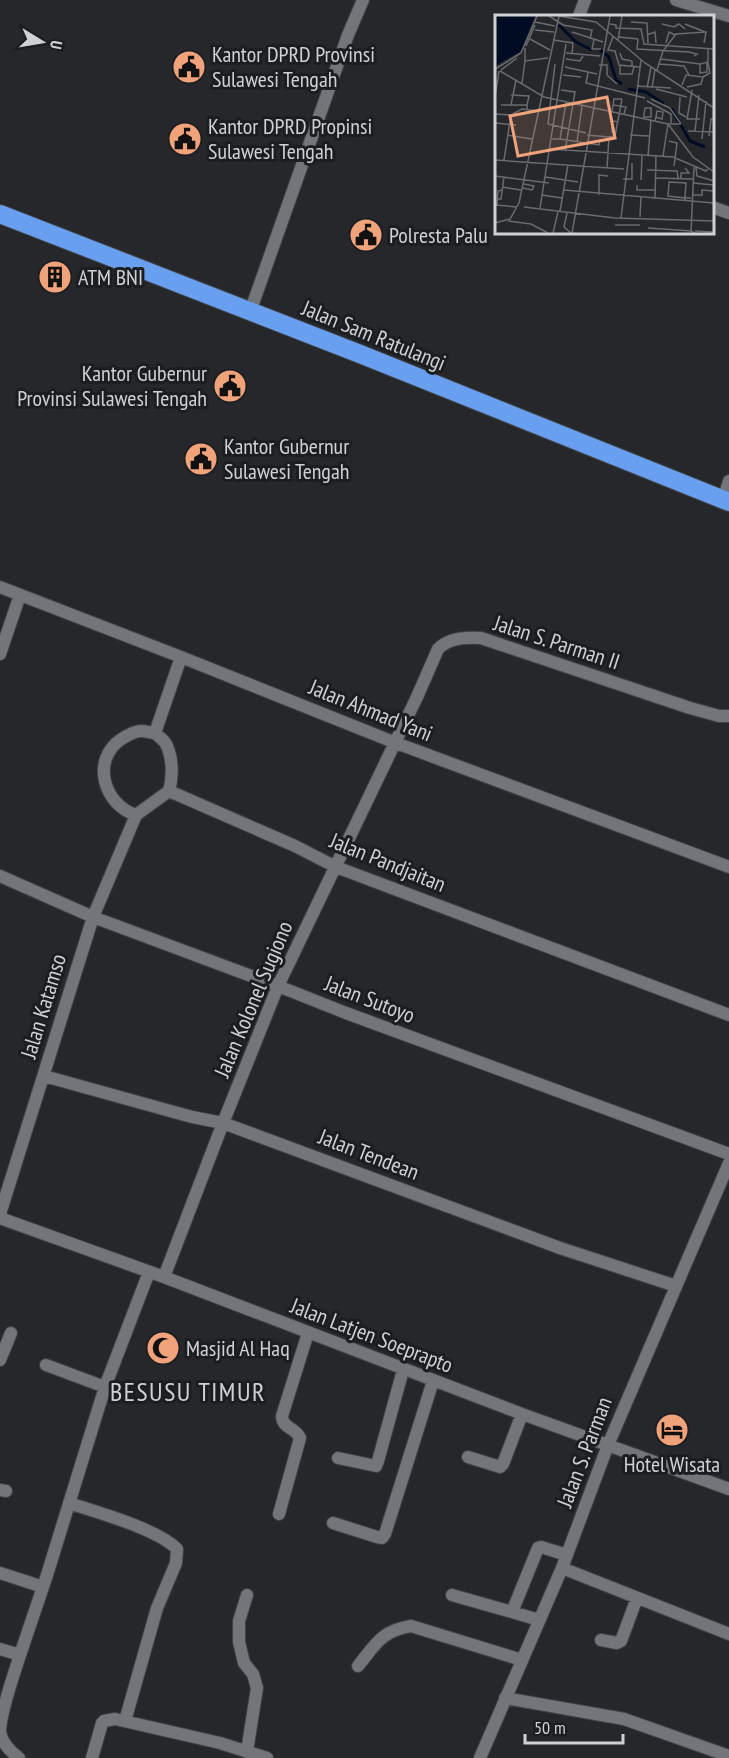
<svg xmlns="http://www.w3.org/2000/svg" width="729" height="1758" font-family="'PT Sans Narrow',sans-serif">
  <style>
    .lines { fill: none; stroke-linecap: round; stroke-linejoin: round }
    .minor-casing { stroke: #404246; stroke-width: 14 }
    .highway-casing { stroke: #404246; stroke-width: 20 }
    .minor { stroke: #727579; stroke-width: 12 }
    .highway { stroke: #689fee; stroke-width: 18 }
    .labels { text-anchor: middle; dominant-baseline: central; stroke-width: 6; stroke-linejoin: round; paint-order: stroke }
    .poi-label { font-size: 22px; fill: #d0d1d4; stroke: #1b1e21; text-anchor: start }
    .street-label { font-size: 22px; fill: #d0d1d4; stroke: #1b1e21 }
    .quarter-label { font-size: 26px; letter-spacing: 1.5px; fill: #d0d1d4; stroke: #1b1e21 }
    .inset-river { fill: none; stroke: #000b24; stroke-width: 3 }
    .inset-road { fill: none; stroke: #696b6f; stroke-width: 1.5 }
    .view { fill: #f0a27a; fill-opacity: 0.15; stroke: #f0a27a; stroke-width: 3 }
    .inset-edge { fill: none; stroke: #d0d1d4; stroke-width: 3 }
  </style>
  <rect width="100%" height="100%" fill="#25272b"/>
  <g class="lines">
    <g class="minor-casing">
      <path id="minor" d="M676 0 729 16
        M579 16 585 0
        M712 207 729 213
        M250 312 348 35 363 0
        M723 500 729 481
        M0 587 181 657 396 743 729 867
        M0 654 20 595
        M181 657 155 733C159 737 164 740 166 744 173 758 173 777 169 791L295 846 336 867 729 1015
        M136 815C104 805 91 761 120 740 126 736 134 731 141 731 146 731 151 733 155 733
        M0 876 93 917 278 986 346 1013 729 1154
        M44 1076 192 1117 223 1123 560 1248 676 1286
        M0 1214 93 917 136 815 169 791
        M0 1218 164 1277 522 1414 729 1489
        M164 1277 223 1123 278 986 417 697 438 649C448 638 467 637 481 638L690 708 719 716H729
        M0 1360 11 1333
        M46 1365 105 1387
        M468 1457 500 1467 503 1464 522 1414
        M338 1458 376 1466 378 1461 403 1370
        M0 1490 6 1491
        M69 1503C96 1512 158 1529 177 1549L176 1563 157 1608 125 1721
        M279 1514 300 1438C296 1428 282 1428 282 1416L308 1333
        M333 1523 377 1537 382 1538 385 1534 433 1381
        M562 1568 729 1634
        M0 1573 43 1587
        M452 1595 512 1612 538 1548 541 1547 567 1555
        M512 1612 539 1620
        M601 1640 617 1643 621 1641 637 1598
        M0 1649 20 1655C14 1674 0 1713 0 1732 2 1743 11 1752 19 1758
        M20 1655 47 1575 105 1387 149 1272
        M358 1666C376 1644 381 1631 411 1626L522 1660
        M505 1698 624 1719 729 1756
        M247 1751 257 1688 253 1674 244 1663 239 1642V1621L247 1595
        M92 1758 102 1723 104 1721 115 1719 220 1743 267 1758
        M480 1758 562 1568 608 1445 729 1163"/>
    </g>
    <g class="highway-casing">
      <path id="highway" d="M0 214 360 354 729 502"/>
    </g>
    <use href="#minor" class="minor"/>
    <use href="#highway" class="highway"/>
  </g>
  <defs>
    <g id="civic-disc" transform="scale(1.725)"><circle r="9.5" fill="#f0a27a" stroke="#1b1e21"/><path d="M-.6-6.5H3V-4.5H.6V-3L4-1V1h2V6H-6V1h2V-1L-.6-3ZM-1.2 2.5V6h2.4V2.5Z" fill="#111"/></g>
    <g id="building-disc" transform="scale(1.725)"><circle r="9.5" fill="#f0a27a" stroke="#1b1e21"/><path d="M-4-6H4V6H1V3H-1V6H-4ZM-2.5-4.3h1.7v1.8h-1.7ZM.8-4.3h1.7v1.8H.8ZM-2.5-1h1.7V.8h-1.7ZM.8-1h1.7V.8H.8Z" fill="#111"/></g>
    <g id="mosque-disc" transform="scale(1.725)"><circle r="9.5" fill="#f0a27a" stroke="#1b1e21"/><path d="M3.5-4.9A6 6 0 1 0 3.5 4.9A5 5 0 1 1 3.5-4.9Z" fill="#111"/></g>
    <g id="hotel-disc" transform="scale(1.725)"><circle r="9.5" fill="#f0a27a" stroke="#1b1e21"/><path d="M-6-4.5h1.5V1H6V5H4.5V3h-9V5H-6ZM-4 0a1.8 1.8 0 1 1 3.6 0ZM.5 0V-2.5h3Q6-2.5 6 0Z" fill="#111"/></g>
  </defs>
  <g fill-rule="evenodd">
    <use href="#civic-disc" x="189" y="67"/>
    <use href="#civic-disc" x="185" y="139"/>
    <use href="#civic-disc" x="366" y="235"/>
    <use href="#building-disc" x="55" y="277"/>
    <use href="#civic-disc" x="230" y="386"/>
    <use href="#civic-disc" x="201" y="459"/>
    <use href="#mosque-disc" x="163" y="1348"/>
    <use href="#hotel-disc" x="672" y="1430"/>
  </g>
  <g class="labels">
    <g class="poi-label">
      <text x="212" y="54">Kantor DPRD Provinsi<tspan x="212" dy="25">Sulawesi Tengah</tspan></text>
      <text x="208" y="126">Kantor DPRD Propinsi<tspan x="208" dy="25">Sulawesi Tengah</tspan></text>
      <text x="389" y="235">Polresta Palu</text>
      <text x="78" y="277">ATM BNI</text>
      <text x="207" y="373" text-anchor="end">Kantor Gubernur<tspan x="207" dy="25">Provinsi Sulawesi Tengah</tspan></text>
      <text x="224" y="446">Kantor Gubernur<tspan x="224" dy="25">Sulawesi Tengah</tspan></text>
      <text x="186" y="1348">Masjid Al Haq</text>
      <text x="672" y="1464" text-anchor="middle">Hotel Wisata</text>
    </g>
    <g class="street-label">
      <text transform="translate(374 335) rotate(22)">Jalan Sam Ratulangi</text>
      <text transform="translate(557 642) rotate(18)">Jalan S. Parman II</text>
      <text transform="translate(371 710) rotate(22)">Jalan Ahmad Yani</text>
      <text transform="translate(388 862) rotate(22)">Jalan Pandjaitan</text>
      <text transform="translate(253 999) rotate(-67)">Jalan Kolonel Sugiono</text>
      <text transform="translate(370 999) rotate(21)">Jalan Sutoyo</text>
      <text transform="translate(43 1006) rotate(-73)">Jalan Katamso</text>
      <text transform="translate(369 1154) rotate(21)">Jalan Tendean</text>
      <text transform="translate(372 1335) rotate(21)">Jalan Latjen Soeprapto</text>
      <text transform="translate(584 1452) rotate(-69)">Jalan S. Parman</text>
    </g>
    <g class="quarter-label">
      <text x="188" y="1391">BESUSU TIMUR</text>
    </g>
  </g>
  <g transform="translate(495 15)">
    <rect width="219" height="219" fill="#25272b"/>
    <path d="M0 1H40L26 36 0 51Z" fill="#000b24"/>
    <path class="inset-river" d="M64 10 81 27 97 35M105 35 114 42 121 65 127 69M133 74 151 77 169 89M176 93 195 126 210 132"/>
    <path class="inset-road" d="M54 1 68 10 97 15 95 24M64 1 101 7 150 48 219 93M40 7 60 11M136 7 152 8 153 28M115 9 121 10V13L146 14 149 29 219 34M167 9 179 12 184 9 190 14M190 9 210 17M40 15 59 17M77 17 108 27M152 20 160 17 161 28M118 22 113 35 120 36 124 50 145 52M124 22 143 24M35 24 55 35M143 24 142 34 194 37 202 39 199 41M58 25 78 28 77 39M99 25 97 34H106M123 25 127 1M171 28 174 17 180 20M31 31 40 10M30 33V46L53 43M71 38 105 41M125 38 127 44 137 46V51M71 44 85 46 88 41M166 44 205 49 213 47V33M60 49 53 109 91 118M164 49 189 51 194 60M205 49V58L212 57V47M104 50H112V60L122 69M125 51V59H137L139 52M70 52 102 59M0 54 26 38 42 1M6 55 22 43M162 55 168 36 181 19 211 17 209 28M5 56 49 82 173 109 198 142 219 157M93 58 91 68 150 83M68 60 86 62M208 62 215 58 213 48M27 68 30 46M187 70 191 60 208 62M142 71 176 73M192 72 206 69 208 62M152 73 156 52M157 73 160 54M161 74 192 82M66 75 80 77 70 136M197 75 192 104H205M16 80 34 81 32 90M0 82 4 56M185 82 184 98 191 102M156 84 175 93 186 109M152 86 176 99V108M6 90H32V95M16 90 21 65M118 90 131 92 129 99M117 96 119 84H127M0 99 16 100 9 145M16 100 27 94 43 96M149 103V99L150 93H156V102H149M160 106 161 102 162 96 168 97 167 104 161 102M0 108 21 110M193 116 219 117M200 116 204 80M121 118 117 117V106L123 107M12 120 37 124M92 120 114 122M135 120 154 121M214 121 216 104H219M57 124H65L71 87M65 124 104 130 105 125M207 124 211 86M174 126 182 128 179 151M82 127 87 91M55 134 178 142 211 156 213 154M153 141 156 105M168 141 173 109H186M0 145 129 154M199 152 196 216 200 218M201 152 202 161 219 166M112 153 114 122 120 121 127 84M152 155 182 156 183 163M0 161 54 168M50 162 83 167M161 163 198 164M128 164H137V148M186 164V158H194L190 153M146 165 147 141M198 168 219 170M142 170V175H161M7 172 26 175M28 173 37 175 39 171 29 169M69 175 219 188M47 180 67 183M104 180V160L113 161M197 180H207V175L218 176M2 184H6L9 162M160 184 161 140M190 186V183L173 181 174 167 191 168 190 183H196M0 190 22 192M2 190 3 176 7 175M29 192 120 203 219 206M45 193 71 29M65 196 73 150M72 198 69 212 76 218M145 202 146 182M126 203 146 45M13 206 36 209 53 218M0 208 15 204 24 188 64 1M120 210H145M153 213 196 216M200 216 219 217M58 218 63 197M77 218 115 1"/>
    <path class="view" d="M112 82 120 123 23 141 15 101Z"/>
    <rect width="219" height="219" class="inset-edge"/>
  </g>
  <g transform="translate(42 42) rotate(101)" stroke="#1b1e21" stroke-width="4.5" paint-order="stroke">
  <path d="M0-4.5L10 22L0 15L-10 22Z" fill="#d0d1d4"/>
  <text y="-9" font-size="16" font-weight="bold" text-anchor="middle" fill="#d0d1d4">U</text>
  </g>
  <path d="M525 1734v9h98v-9" fill="none" stroke="#d0d1d4" stroke-width="3"/>
  <text x="534" y="1734" font-size="18" fill="#d0d1d4" stroke="#1b1e21" stroke-width="4.5" paint-order="stroke">50 m</text>
</svg>
